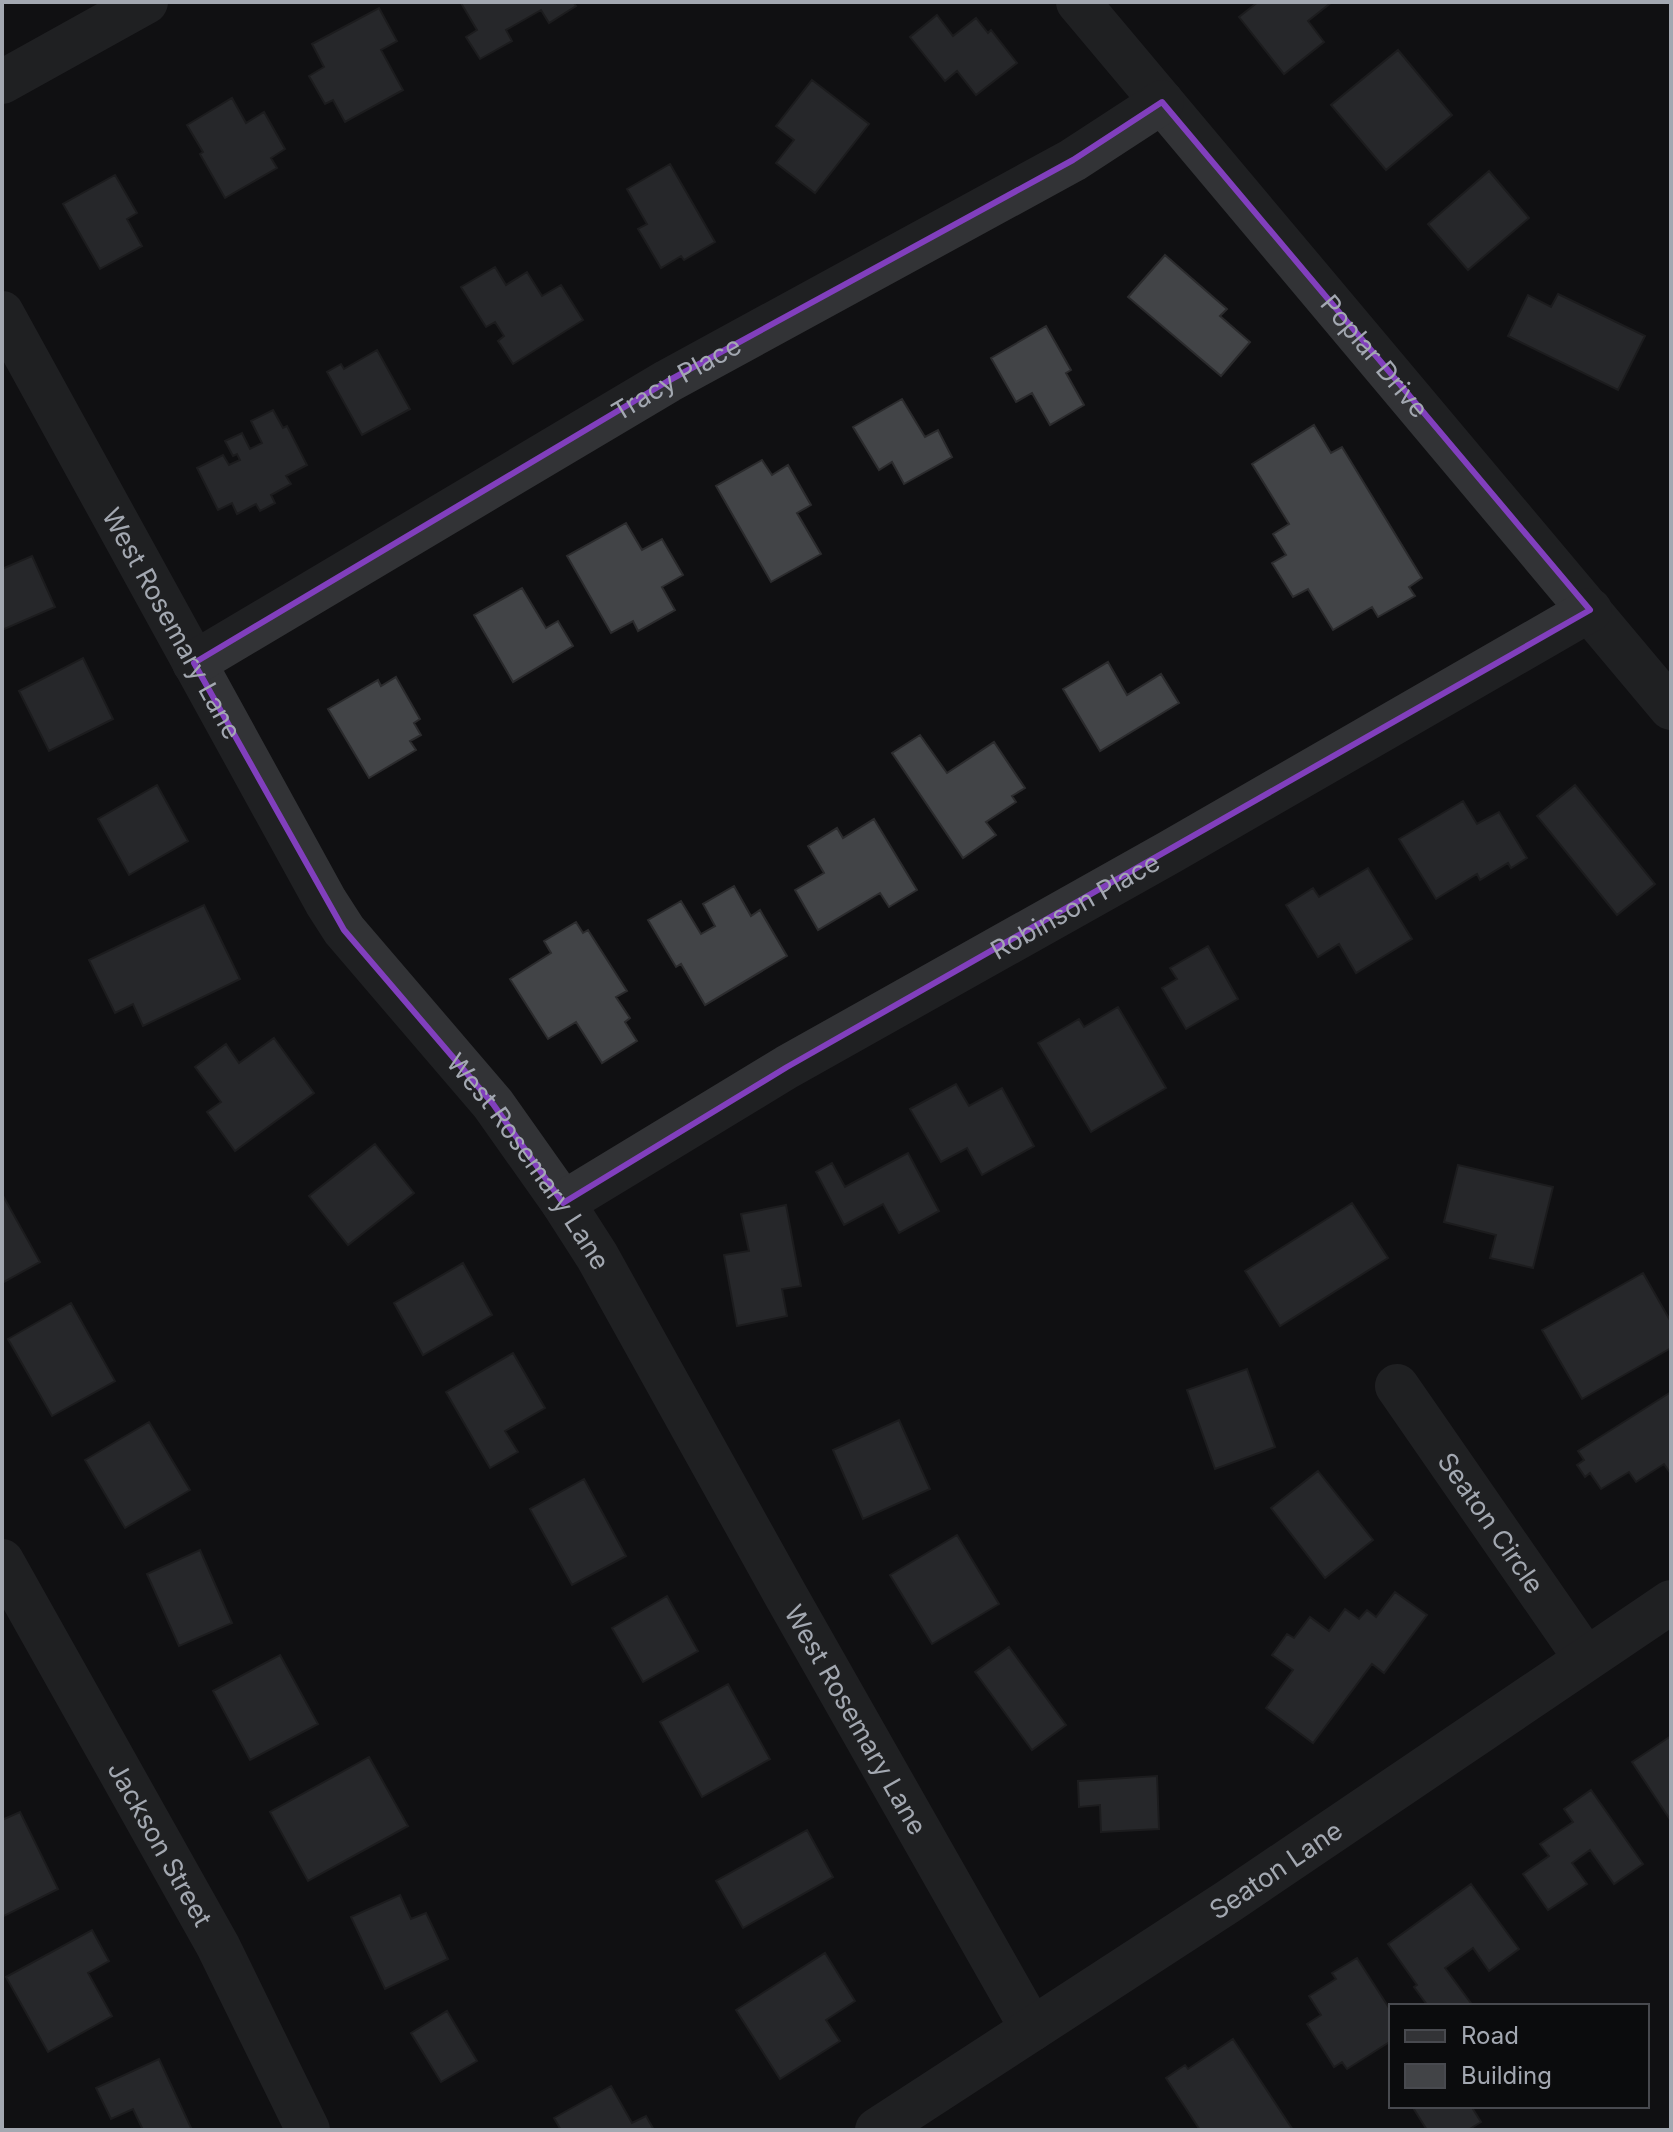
<svg xmlns="http://www.w3.org/2000/svg" width="1673" height="2132" font-family="Inter,sans-serif">
  <style>
    .building { fill: #424447; stroke: #2b2b2d; stroke-width: 2 }
    .lines { fill: none; stroke-linecap: round; stroke-linejoin: round }
    .minor { stroke: #323336; stroke-width: 44 }
    .marked { fill: none; stroke: #813fbd; stroke-width: 6; stroke-linejoin: round }
    .labels { text-anchor: middle; dominant-baseline: central; stroke-width: 6; stroke-linejoin: round; paint-order: stroke }
    .street-label { font-size: 26px; fill: #a3a8b1; stroke: #0b0c0d }
  </style>
  <rect width="100%" height="100%" fill="#101012"/>
  <path class="building" d="M463 2H573L576 6 549 23 541 10 506 30 512 41 480 59 466 37 477 30 461 3Z
    M1258 2H1332L1308 21 1324 42 1284 74 1239 17Z
    M379 8 397 41 381 50 403 90 345 122 333 100 325 104 309 76 324 67 312 44Z
    M937 15 953 36 976 18 988 33 991 30 1017 63 976 95 957 71 945 81 910 37Z
    M1398 50 1452 115 1386 170 1331 105Z
    M812 80 869 124 815 193 776 163 794 140 776 126Z
    M232 98 246 123 264 112 285 149 271 158 277 168 225 198 200 154 203 152 187 125Z
    M670 164 715 242 684 260 681 256 661 268 638 229 647 224 627 189Z
    M1489 171 1529 218 1468 270 1428 224Z
    M115 175 137 213 127 219 142 246 100 269 63 204Z
    M1165 255 1227 309 1220 316 1250 342 1221 376 1128 297Z
    M495 267 506 285 527 272 542 296 561 285 583 320 513 364 498 341 504 336 495 322 486 327 461 287Z
    M1558 294 1645 336 1618 390 1508 336 1528 295 1551 307Z
    M1046 326 1071 370 1066 373 1084 405 1050 425 1032 393 1016 402 991 358Z
    M377 350 410 409 362 435 327 372 341 364 344 369Z
    M902 399 925 437 938 430 952 457 904 484 892 462 879 470 853 427Z
    M273 410 283 428 287 426 307 465 286 476 291 484 271 495 275 503 260 511 256 504 237 514 232 503 218 510 197 468 223 455 229 465 240 460 237 454 233 456 225 441 242 433 250 449 262 443 251 421Z
    M1314 425 1331 453 1342 447 1422 578 1409 587 1415 596 1378 617 1372 607 1333 630 1308 589 1293 597 1272 563 1286 555 1273 534 1289 524 1252 464Z
    M762 460 772 475 788 465 811 505 797 513 821 554 771 582 716 486Z
    M626 523 642 550 662 539 683 575 662 587 675 610 638 631 633 621 611 633 567 556Z
    M32 556 55 607 2 630V569Z
    M522 588 546 628 558 621 573 646 513 682 474 615Z
    M83 658 113 719 49 751 19 691Z
    M1108 662 1127 695 1161 674 1179 703 1100 751 1063 689Z
    M396 677 420 719 414 723 421 735 410 741 416 750 369 778 328 709 378 680 381 686Z
    M920 735 947 773 994 742 1025 788 1012 796 1016 802 986 822 996 835 963 858 892 753Z
    M157 785 188 841 129 875 98 819Z
    M1575 785 1655 884 1617 915 1537 816Z
    M1463 801 1477 824 1499 812 1527 858 1511 868 1508 863 1480 880 1477 874 1436 899 1399 839Z
    M874 819 917 890 889 907 880 893 818 930 795 890 824 873 808 846 837 828 843 838Z
    M1368 868 1412 939 1356 973 1339 944 1318 957 1286 905 1313 888 1319 897Z
    M734 886 751 916 760 910 787 956 705 1005 681 964 676 967 648 920 681 901 701 934 715 926 703 904Z
    M204 905 240 979 143 1026 133 1004 115 1013 89 960Z
    M576 922 583 933 588 930 627 991 616 997 630 1018 625 1022 637 1041 602 1063 576 1022 548 1039 510 979 551 953 544 941Z
    M1208 946 1238 999 1186 1029 1162 988 1177 979 1170 968Z
    M1118 1007 1166 1088 1091 1132 1038 1043 1079 1019 1084 1027Z
    M274 1038 314 1093 235 1151 207 1112 221 1102 195 1067 226 1044 239 1063Z
    M956 1084 969 1106 1002 1088 1034 1146 982 1175 967 1148 941 1162 910 1109Z
    M375 1144 414 1193 348 1245 309 1196Z
    M908 1153 939 1211 899 1233 883 1204 844 1225 816 1172 832 1163 845 1187Z
    M1458 1165 1553 1187 1533 1268 1490 1258 1496 1235 1444 1222Z
    M2 1194 40 1262 2 1283Z
    M1352 1203 1388 1258 1280 1326 1245 1271Z
    M786 1205 801 1286 782 1289 787 1316 737 1326 724 1255 749 1251 741 1214Z
    M463 1263 492 1315 423 1355 394 1303Z
    M1643 1273 1671 1322V1348L1582 1399 1542 1330Z
    M71 1303 115 1381 52 1416 8 1339Z
    M513 1353 545 1408 505 1431 518 1452 490 1468 446 1392Z
    M1247 1369 1275 1447 1215 1469 1187 1390Z
    M1671 1392V1474L1664 1464 1636 1482 1629 1472 1601 1489 1590 1473 1585 1477 1577 1465 1584 1460 1578 1451Z
    M899 1420 930 1489 863 1519 833 1450Z
    M149 1422 190 1490 125 1528 85 1460Z
    M1318 1471 1373 1540 1325 1578 1271 1508Z
    M584 1479 626 1556 572 1585 530 1509Z
    M957 1535 999 1604 932 1644 890 1575Z
    M200 1550 232 1623 179 1646 147 1574Z
    M1395 1592 1427 1615 1384 1673 1372 1664 1313 1743 1266 1708 1293 1670 1272 1655 1287 1634 1294 1638 1310 1617 1329 1631 1345 1609 1359 1619 1367 1610 1376 1617Z
    M667 1596 698 1651 643 1682 612 1628Z
    M1009 1647 1066 1725 1032 1750 975 1672Z
    M280 1655 318 1724 250 1760 213 1691Z
    M728 1684 770 1759 702 1797 660 1722Z
    M1671 1736V1821L1632 1762Z
    M369 1757 408 1826 308 1881 270 1812Z
    M1157 1776 1159 1829 1101 1832 1100 1805 1079 1807 1078 1781Z
    M1591 1790 1643 1864 1614 1884 1590 1850 1572 1863 1587 1884 1548 1910 1523 1874 1549 1856 1540 1844 1573 1822 1564 1809Z
    M20 1812 58 1889 2 1917V1820Z
    M807 1830 833 1877 743 1928 716 1881Z
    M1471 1884 1519 1949 1489 1971 1473 1948 1445 1968 1473 2006H1428L1414 1987 1417 1985 1388 1944Z
    M400 1895 411 1919 426 1913 448 1959 385 1989 351 1917Z
    M92 1930 109 1961 88 1973 112 2016 48 2052 6 1977Z
    M825 1953 855 2001 826 2020 840 2041 780 2079 736 2010Z
    M1357 1958 1391 2011V2041L1347 2069 1342 2062 1334 2067 1307 2024 1321 2015 1309 1996 1336 1979 1332 1973Z
    M447 2011 477 2061 441 2082 411 2033Z
    M1233 2039 1293 2130H1200L1166 2078 1185 2065 1188 2069Z
    M159 2059 192 2130H143L133 2109 111 2119 96 2088Z
    M611 2086 632 2123 646 2116 654 2130H561L554 2118Z
    M1412 2106H1471L1481 2122 1468 2130H1427Z"/>
  <g class="lines">
    <g class="minor">
      <path id="s1" d="M1078 2 1671 708"/>
      <path d="M2 82 146 2"/>
      <path id="s2" d="M2 313 326 902 344 930 493 1104 563 1203 597 1256 785 1594 1032 2029"/>
      <path id="s3" d="M194 663 668 381 1073 160 1162 102"/>
      <path id="s4" d="M563 1203 787 1067 1170 852 1590 610"/>
      <path id="s5" d="M1397 1386 1586 1659"/>
      <path id="s6" d="M2 1561 218 1946 308 2130"/>
      <path id="s7" d="M877 2130 1229 1901 1671 1602"/>
    </g>
  </g>
  <path d="M0 0H1673V2132H0ZM1162 102 1590 610 787 1067 563 1203 493 1104 344 930 194 663 668 381 1073 160Z" fill="#101012" fill-opacity=".55" fill-rule="evenodd"/>
  <path class="marked" d="M1162 102 1590 610 787 1067 563 1203 493 1104 344 930 194 663 668 381 1073 160Z"/>
  <g class="labels">
    <g class="street-label">
      <text stroke="none"><textPath href="#s1" startOffset="462">Poplar Drive</textPath></text>
      <text stroke="none"><textPath href="#s3" startOffset="560">Tracy Place</textPath></text>
      <text stroke="none"><textPath href="#s2" startOffset="354">West Rosemary Lane</textPath></text>
      <text stroke="none"><textPath href="#s4" startOffset="592">Robinson Place</textPath></text>
      <text stroke="none"><textPath href="#s2" startOffset="1002">West Rosemary Lane</textPath></text>
      <text stroke="none"><textPath href="#s5" startOffset="166">Seaton Circle</textPath></text>
      <text stroke="none"><textPath href="#s2" startOffset="1650">West Rosemary Lane</textPath></text>
      <text stroke="none"><textPath href="#s6" startOffset="324">Jackson Street</textPath></text>
      <text stroke="none"><textPath href="#s7" startOffset="476">Seaton Lane</textPath></text>
    </g>
  </g>
  <rect width="1673" height="2132" fill="none" stroke="#a3a8b1" stroke-width="8"/>
  <rect x="1389" y="2004" width="260" height="104" fill="#0b0c0d" stroke="#484a4f" stroke-width="2"/>
  <rect x="1405" y="2030" width="40" height="12" fill="#323336" stroke="#484a4f" stroke-width="2"/>
  <text x="1461" y="2044" font-size="24" fill="#a3a8b1">Road</text>
  <rect x="1405" y="2064" width="40" height="24" fill="#424447" stroke="#484a4f" stroke-width="2"/>
  <text x="1461" y="2084" font-size="24" fill="#a3a8b1">Building</text>
</svg>
